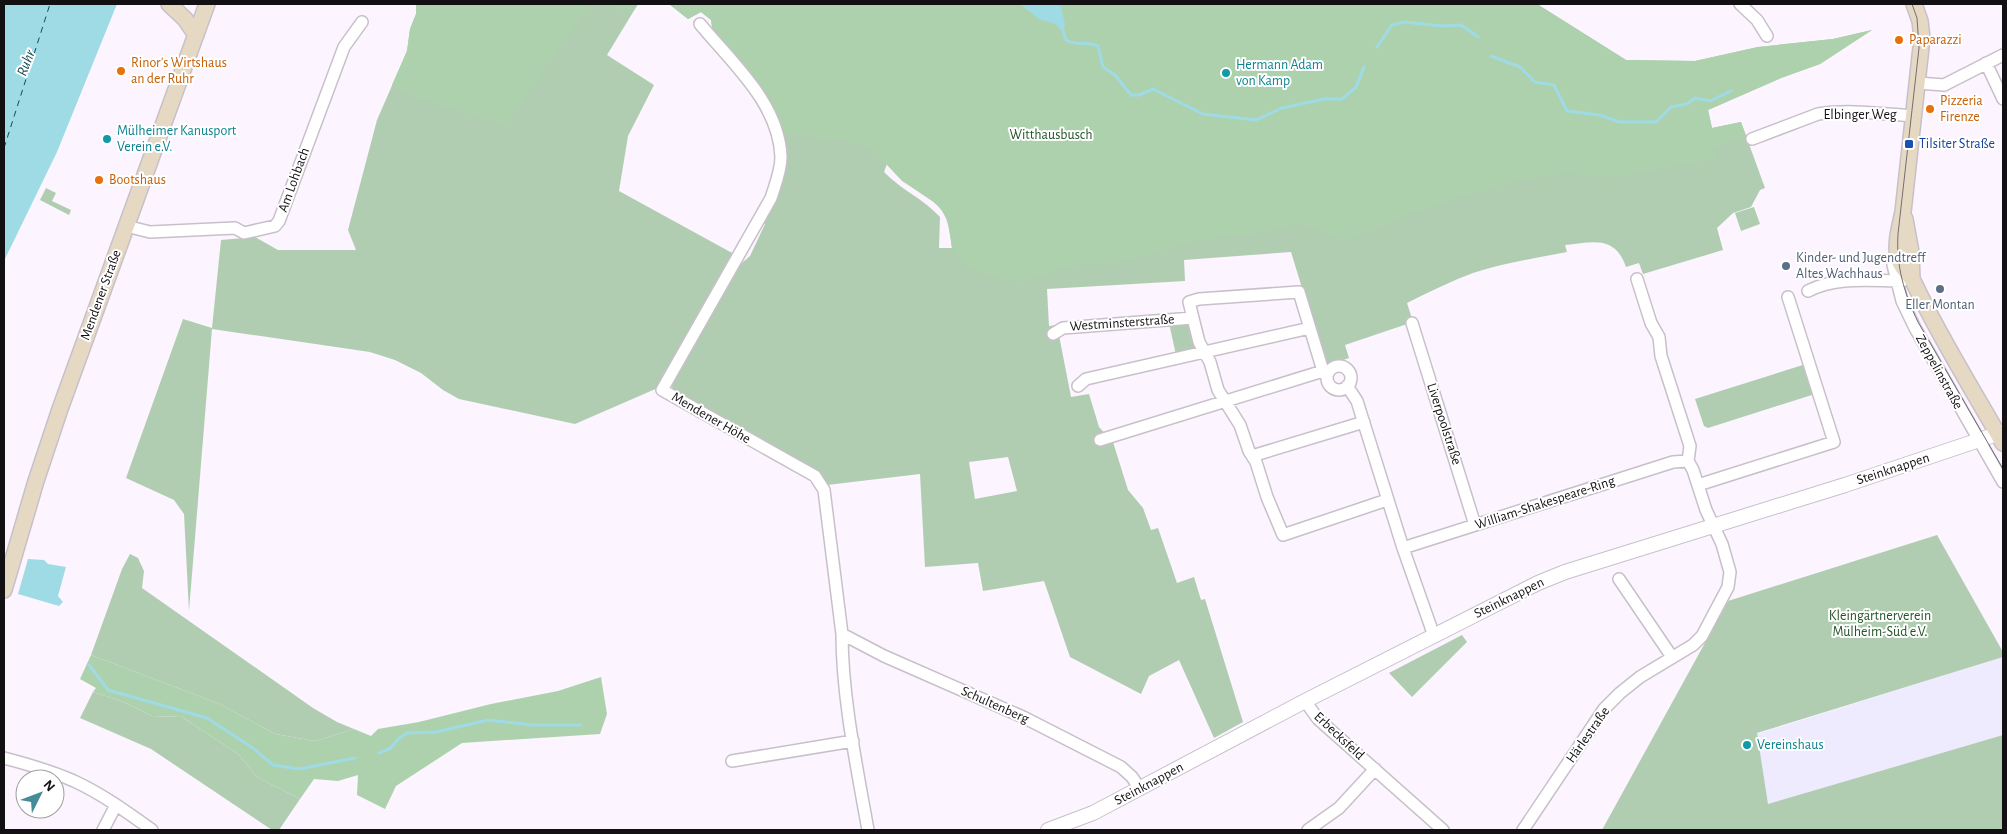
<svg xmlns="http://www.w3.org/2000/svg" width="2007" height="834" font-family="'Alegreya Sans',sans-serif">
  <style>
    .commercial { fill: #edebfd }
    .green { fill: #b1cdb1; fill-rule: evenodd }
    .forest { fill: #add1ad }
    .water { fill: #9fdbe5 }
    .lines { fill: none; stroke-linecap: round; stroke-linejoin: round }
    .stream { stroke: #9fdbe5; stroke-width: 3 }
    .ferry { stroke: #164b53; stroke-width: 1; stroke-dasharray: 6 5; stroke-linecap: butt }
    .minor-casing { stroke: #c8c0c9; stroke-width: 14 }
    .tertiary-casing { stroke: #c8c0c9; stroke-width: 16 }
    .secondary-casing { stroke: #c8c0c9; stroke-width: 18 }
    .minor { stroke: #fff; stroke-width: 11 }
    .tertiary { stroke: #fff; stroke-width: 14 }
    .secondary { stroke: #e6d9c4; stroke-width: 15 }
    .tram { stroke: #726e74; stroke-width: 1 }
    .food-dot { fill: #e8710a; stroke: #fff; stroke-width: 2 }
    .culture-dot { fill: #0f9aa8; stroke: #fff; stroke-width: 2 }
    .transit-dot { fill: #1a4fb4; stroke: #fff; stroke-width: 2 }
    .service-dot { fill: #5c6f8a; stroke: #fff; stroke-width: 2 }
    .labels { text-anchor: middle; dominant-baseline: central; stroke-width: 4; stroke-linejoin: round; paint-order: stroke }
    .food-label { font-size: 14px; fill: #c56008; stroke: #fff; text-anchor: start }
    .culture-label { font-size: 14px; fill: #0d838f; stroke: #fff; text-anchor: start }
    .street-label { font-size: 14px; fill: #121013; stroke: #fff }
    .park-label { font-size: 14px; fill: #225426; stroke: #fff }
    .transit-label { font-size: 14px; fill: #164399; stroke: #fff; text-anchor: start }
    .service-label { font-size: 14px; fill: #4e5e75; stroke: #fff; text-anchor: start }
    .water-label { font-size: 15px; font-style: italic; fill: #164b53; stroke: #fff }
  </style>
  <rect width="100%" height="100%" fill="#fcf4fe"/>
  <path class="commercial" d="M2003 657V735L1768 804 1757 734Z"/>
  <path class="green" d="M416 4H638L607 55 654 85 628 136 619 191 734 254 660 387 575 424 459 399 443 390 421 373 395 360 370 352 212 329 189 611 184 514 174 500 126 478 183 319 212 328 221 240 255 237 278 250H356L348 230 377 120 407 51 410 29 416 14Z
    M669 4H1537L1626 60 1695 61 1758 47 1833 39 1872 30 1820 64 1781 78 1708 110 1712 128 1741 122 1765 188 1760 190 1751 207 1733 213 1717 228 1723 250 1643 274 1639 263 1626 267C1615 235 1593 242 1565 245L1567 252C1536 258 1504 263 1473 273 1451 281 1429 292 1407 303L1413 322 1345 345 1349 358 1332 364 1325 363 1291 252 1184 260 1185 281 1047 289 1049 326 1057 325 1071 397 1089 394 1099 427 1113 442 1128 490 1143 508 1151 530 1158 528 1177 583 1194 577 1201 600 1205 599 1243 722 1214 738 1179 660 1149 676 1141 694 1070 657 1044 581 983 591 978 563 925 567 920 474 827 485 820 473 674 394 671 383 736 268 750 256 765 224 762 221 776 197 782 133 713 34 711 20 701 12 688 19ZM887 164C893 169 897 177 904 181 935 206 948 201 952 248H939L940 217C924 199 901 190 884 172ZM1008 457 1017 491 975 499 969 462Z
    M46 188 56 193 52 201 71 210 69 215 40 200Z
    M1754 207 1760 224 1741 231 1735 213Z
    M1186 322 1190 325 1197 351 1176 355 1169 323Z
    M1806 364 1815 394 1708 428 1704 426 1695 399Z
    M1937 535 2003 652V657L1757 733 1768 804 2003 735V830H1602L1728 601Z
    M130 554 138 558 144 571 142 588 313 708 337 722 354 729 315 741 275 734 220 704 91 655 122 569Z
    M1462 635 1467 642 1412 697 1389 673Z
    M93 692 124 702 152 716 182 717 238 754 257 777 300 799 279 830H272L151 749 80 718Z"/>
  <path class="forest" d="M416 4H595L582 15 506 125 421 99 392 85 407 51 410 29 416 14Z
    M606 4H638L631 14Z
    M669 4H1020L1039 19 1055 24 1061 6 1052 4H1537L1626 60 1695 61 1758 47 1833 39 1872 30 1820 64 1781 78 1708 110 1712 128 1741 122 1746 136 1713 149 1716 159 1613 177 1564 173 1515 181 1414 212 1345 241 1299 223 1253 234 1198 240 1123 262 1071 266 1023 282 984 274 963 264 952 248 947 217 939 205 902 181 873 150 846 140H828L807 135 782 133 713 34 711 20 701 12 688 19Z
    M91 655 220 704 275 734 315 741 354 729 371 736 378 729 419 722 491 704 558 691 601 677 607 714 600 734 462 743 396 786 385 809 357 795 358 775 338 781 314 779 300 799 257 777 238 754 182 717 152 716 124 702 93 692 96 688 80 679Z"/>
  <path class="water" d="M4 4H117L57 152 4 261Z
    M1020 4H1052L1061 6 1065 25 1063 31 1055 24 1039 19Z
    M28 559 44 560 48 564 66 567 58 596 63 602 59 606 18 594Z"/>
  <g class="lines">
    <path class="stream" d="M1063 31 1066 40C1080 47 1083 40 1098 46L1103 67 1115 75 1131 95H1139L1153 89 1203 114 1256 120 1282 108 1324 99H1342L1356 87 1364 67
      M1377 47 1392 25 1405 22 1442 26 1461 25 1478 37
      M1491 56 1520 67 1535 82 1554 85 1567 111 1600 115 1619 122H1656L1671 107 1687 104 1695 98 1710 101 1731 91
      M89 665 108 690 207 718 253 748 273 765 299 769 355 758
      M379 753 391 748 398 739 407 733 436 732 488 720 532 725H581"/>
    <path class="ferry" d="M4 148 50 4"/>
    <g class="minor-casing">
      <path id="minor" d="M1740 4 1757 20 1767 36
        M700 24C732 63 779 103 781 157 781 171 775 185 771 198L662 390 815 476 824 490 842 634C842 697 857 768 868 830
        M1986 63 2003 99
        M1918 83 1944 85 2003 55
        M1752 139 1818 114C1850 109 1882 114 1914 116
        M126 226 150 232 235 228 244 233 275 226 279 221 344 47 362 22
        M1898 257 1893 265 1902 301 1915 328 2003 482
        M1808 291C1837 276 1871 281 1902 281
        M1412 323 1475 525
        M1053 334 1063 328 1193 318
        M1327 378a12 12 0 1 1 24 0a12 12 0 1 1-24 0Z
        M1323 371 1299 292 1199 299 1189 302 1199 342 1210 362 1218 390 1240 425 1249 451 1256 462 1267 497 1283 535 1387 500
        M1078 386 1086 379 1310 328
        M1347 386 1357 401 1403 548 1673 462 1688 461
        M1100 440 1323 371 1328 373
        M1252 456 1364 422
        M1698 485 1834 442 1788 297
        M1403 548 1434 636
        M1619 579 1672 657
        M842 634 884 656 1023 717 1121 767 1132 777 1140 789
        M1305 701 1318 719 1443 830
        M4 758C27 764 51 771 74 781 102 794 127 812 152 830
        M732 761 853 741
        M103 830 116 805
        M1308 830 1339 808 1375 769
        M1523 830 1604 709 1620 693 1640 677 1693 645 1702 636 1728 587 1730 572 1722 544 1706 510 1693 470 1688 461 1690 446 1661 356 1659 337 1651 323 1637 279"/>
    </g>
    <g class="tertiary-casing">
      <path id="tertiary" d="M1048 830 1093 813 1305 701 1538 583 1565 572 1845 485 2003 432"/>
    </g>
    <g class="secondary-casing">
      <path id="secondary" d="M169 4 185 19 196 35
        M1914 4 1920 21 1922 38 1903 212C1900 226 1895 242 1898 257 1900 268 1909 273 1914 283 1940 338 1973 390 2003 443
        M1905 219 1911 252 1912 279
        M4 590 36 481 60 409 207 4"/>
    </g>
    <use href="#minor" class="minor"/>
    <use href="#tertiary" class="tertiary"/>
    <use href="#secondary" class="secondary"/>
    <path class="tram" d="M1912 4 1917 18 1919 48 1898 234C1896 266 1904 293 1918 322L2003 469"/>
  </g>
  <g class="food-dot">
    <circle cx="1899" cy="40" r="5"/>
    <circle cx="121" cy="71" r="5"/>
    <circle cx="1930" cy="109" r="5"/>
    <circle cx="99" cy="180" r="5"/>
  </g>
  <g class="culture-dot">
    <circle cx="1226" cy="73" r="5"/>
    <circle cx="107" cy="139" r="5"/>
    <circle cx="1747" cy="745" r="5"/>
  </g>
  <rect class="transit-dot" x="1904" y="139" width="10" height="10" rx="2.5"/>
  <g class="service-dot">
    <circle cx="1786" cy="266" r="5"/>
    <circle cx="1940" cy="289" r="5"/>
  </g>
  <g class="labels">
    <g class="food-label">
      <text x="1909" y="40">Paparazzi</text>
      <text x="131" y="63">Rinor's Wirtshaus<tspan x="131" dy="16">an der Ruhr</tspan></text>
      <text x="1940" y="101">Pizzeria<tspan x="1940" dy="16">Firenze</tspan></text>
      <text x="109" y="180">Bootshaus</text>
    </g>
    <g class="culture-label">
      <text x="1236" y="65">Hermann Adam<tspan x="1236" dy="16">von Kamp</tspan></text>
      <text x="117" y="131">Mülheimer Kanusport<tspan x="117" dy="16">Verein e.V.</tspan></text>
      <text x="1757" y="745">Vereinshaus</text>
    </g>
    <g class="street-label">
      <text x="1860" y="115">Elbinger Weg</text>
      <text transform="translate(294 180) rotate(-70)">Am Lohbach</text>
      <text transform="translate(101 295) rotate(-70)">Mendener Straße</text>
      <text transform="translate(1122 323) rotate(-4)">Westminsterstraße</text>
      <text transform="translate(1939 372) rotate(61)">Zeppelinstraße</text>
      <text transform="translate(711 418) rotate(30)">Mendener Höhe</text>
      <text transform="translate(1444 424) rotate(72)">Liverpoolstraße</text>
      <text transform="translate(1893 469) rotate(-18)">Steinknappen</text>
      <text transform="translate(1545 503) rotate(-18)">William-Shakespeare-Ring</text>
      <text transform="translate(1509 598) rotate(-26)">Steinknappen</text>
      <text transform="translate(995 705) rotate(24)">Schultenberg</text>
      <text transform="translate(1588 735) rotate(-55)">Härlestraße</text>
      <text transform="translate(1339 736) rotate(43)">Erbecksfeld</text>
      <text transform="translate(1149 784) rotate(-28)">Steinknappen</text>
    </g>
    <g class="park-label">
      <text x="1051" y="135">Witthausbusch</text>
      <text x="1880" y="616">Kleingärtnerverein<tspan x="1880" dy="16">Mülheim-Süd e.V.</tspan></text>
    </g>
    <g class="transit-label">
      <text x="1919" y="144">Tilsiter Straße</text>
    </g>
    <g class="service-label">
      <text x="1796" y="258">Kinder- und Jugendtreff<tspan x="1796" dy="16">Altes Wachhaus</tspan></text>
      <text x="1940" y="305" text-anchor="middle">Eller Montan</text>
    </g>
    <g class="water-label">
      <text transform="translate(26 63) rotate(-69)">Ruhr</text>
    </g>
  </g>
  <rect width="2007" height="834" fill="none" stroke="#121013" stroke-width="10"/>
  <g transform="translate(40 794) rotate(48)"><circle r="24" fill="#ffffff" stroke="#a09fa1"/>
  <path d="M0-4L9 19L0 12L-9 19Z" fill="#468b98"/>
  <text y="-8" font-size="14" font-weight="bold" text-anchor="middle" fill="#121013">N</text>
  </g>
</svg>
